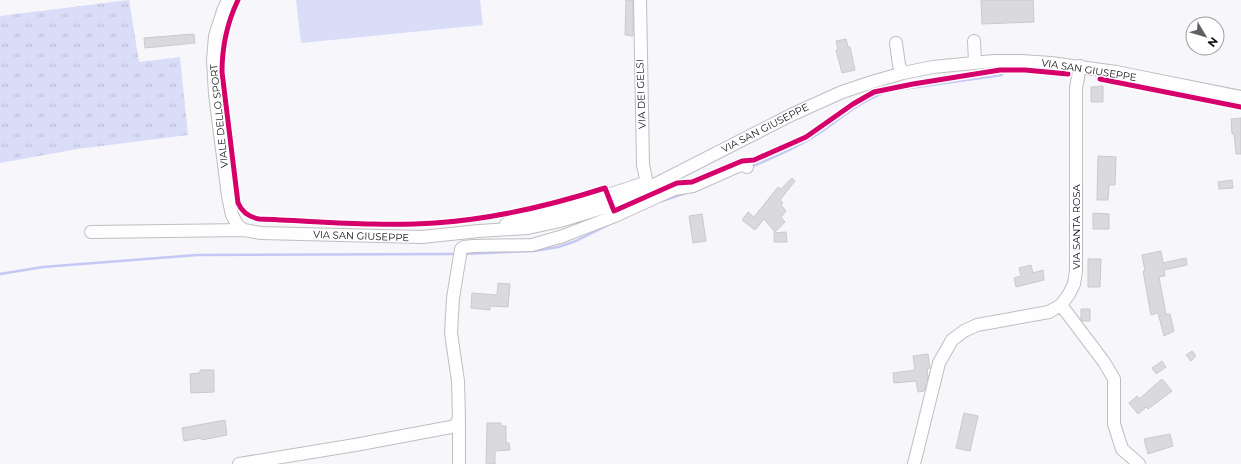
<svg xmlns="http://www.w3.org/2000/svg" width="1241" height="464" font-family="Montserrat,sans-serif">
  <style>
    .grass { fill: url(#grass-tufts) }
    .pitch { fill: #daddf8 }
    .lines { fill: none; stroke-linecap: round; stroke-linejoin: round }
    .stream { stroke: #c5c8f5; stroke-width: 2.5 }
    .building { fill: #d9d9de; stroke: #c9cace }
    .minor-casing { stroke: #bfbfc3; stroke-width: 14 }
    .minor { stroke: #fefefe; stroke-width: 12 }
    .cycleway-casing { stroke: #fff; stroke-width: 8 }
    .cycleway { stroke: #d6006c; stroke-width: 5 }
    .labels { text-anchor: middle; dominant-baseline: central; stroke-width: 3; stroke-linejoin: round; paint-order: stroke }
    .street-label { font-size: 10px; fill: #0e0f13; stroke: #fff }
  </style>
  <defs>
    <pattern id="grass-tufts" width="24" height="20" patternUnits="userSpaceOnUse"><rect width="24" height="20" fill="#daddf8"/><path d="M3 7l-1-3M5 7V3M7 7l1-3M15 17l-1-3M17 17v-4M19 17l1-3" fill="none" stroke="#babcd4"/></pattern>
  </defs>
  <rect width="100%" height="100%" fill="#f6f6fb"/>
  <path class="grass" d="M129 0 139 62 180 57 188 135 78 149 0 163V16Z"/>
  <path class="pitch" d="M296 0H480L483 25 301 43Z"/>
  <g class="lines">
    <path class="stream" d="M750 167C773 158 798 147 818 134 843 117 859 101 889 91L1002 75
      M662 201 686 193
      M464 254 534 251 558 247 576 241 610 224
      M0 274 43 267 197 255 457 254"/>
  </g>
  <path class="building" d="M626 0H633V36L625 35Z
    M981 0H1033L1034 22 982 24Z
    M194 34 195 43 145 48 144 38Z
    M846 39 848 47H850L855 70 842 73 836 50 838 49 836 41Z
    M1103 86V102H1091V87Z
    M1241 118V154H1236L1234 134H1232L1231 119Z
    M1098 156 1116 157 1115 185H1109L1108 200H1097Z
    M792 178 795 181 780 200 783 203 781 205 786 211 781 217 785 222 775 232 764 219 755 230 742 220 748 212 754 217 778 187 781 189Z
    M1232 180 1233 188 1219 189 1218 182Z
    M1093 213 1109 214V229H1093Z
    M702 214 706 241 693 243 689 216Z
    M786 232 787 242H774V233Z
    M1161 251 1163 263 1186 258 1187 265 1164 270 1165 276 1159 277 1166 314H1170L1174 331 1164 336 1158 313 1151 315 1143 271H1145L1142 255Z
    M1088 259H1101L1100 287H1088Z
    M1031 265 1033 273 1043 270 1044 280 1016 287 1014 278 1021 276 1019 268Z
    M498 283 510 284 508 307 490 306V310L471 308 472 293 497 295Z
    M1081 309H1090V321H1083L1081 320Z
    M1192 351 1196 356 1191 361 1186 355Z
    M928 354 930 368 927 369 928 376 927 381 925 382 926 386 924 391 918 392 916 381 894 383 893 373 915 370 913 356Z
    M1162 361 1166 367 1156 374 1152 368Z
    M200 370H214V392L191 393 190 374 200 373Z
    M1162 379 1172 391 1148 409 1146 407 1138 414 1129 403 1137 396 1139 399Z
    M964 413 978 416 970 451 956 448Z
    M225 420 227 435 202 440 201 438 184 441 182 428Z
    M487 423H501V426H506V443H509L510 450 495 451V464H486Z
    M1170 434 1173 446 1148 454 1144 439Z"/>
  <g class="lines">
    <g class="minor-casing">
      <path id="minor" d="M228 0 223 11 215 36 213 60 215 94 228 196 232 215 238 226 244 230 261 233 422 237 479 231 528 228 560 221 612 205 648 188 791 115 842 92 872 82 903 73 933 67 994 61H1021L1051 63 1116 72 1241 97
        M640 0 643 165 648 188
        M974 41 975 62
        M896 43 899 65 903 73
        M506 224C551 212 596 200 641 184
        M91 232 244 230
        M1061 305 1104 362 1114 379V424L1122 449 1139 464
        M239 464 355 445 451 427 457 424 459 417 458 381 451 333 453 298 461 249 464 247 473 246 532 245 563 236 615 216 674 189 693 186 738 166 744 165 747 167
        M459 464V421
        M914 464 939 363 952 340 964 331 977 325 1049 312 1061 305 1069 294 1074 284 1076 271V88L1080 66"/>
    </g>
    <use href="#minor" class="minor"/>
    <g class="cycleway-casing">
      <path id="cycleway" d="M238 0C227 23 222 46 222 72L238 203C242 212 249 217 259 219 318 221 376 227 435 223 493 219 549 206 605 188L614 211 677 183 692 182 742 161 754 160 788 145 806 137 853 104 874 92 913 84 1000 70H1025L1068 74
        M1100 79 1241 107"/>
    </g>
    <use href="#cycleway" class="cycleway"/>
  </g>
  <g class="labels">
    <g class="street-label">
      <text transform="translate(1089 70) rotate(9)">VIA SAN GIUSEPPE</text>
      <text transform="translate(641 94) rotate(-92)">VIA DEI GELSI</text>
      <text transform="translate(219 116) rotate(-96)">VIALE DELLO SPORT</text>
      <text transform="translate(765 128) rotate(-27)">VIA SAN GIUSEPPE</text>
      <text transform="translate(1076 227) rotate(-90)">VIA SANTA ROSA</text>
      <text transform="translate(361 236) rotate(2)">VIA SAN GIUSEPPE</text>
    </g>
  </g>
  <g transform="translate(1205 36) rotate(128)"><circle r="19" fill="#ffffff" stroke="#9f9fa1"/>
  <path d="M0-3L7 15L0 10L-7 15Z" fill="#5f6064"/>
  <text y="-6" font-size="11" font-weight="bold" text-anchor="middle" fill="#0e0f13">N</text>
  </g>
</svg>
